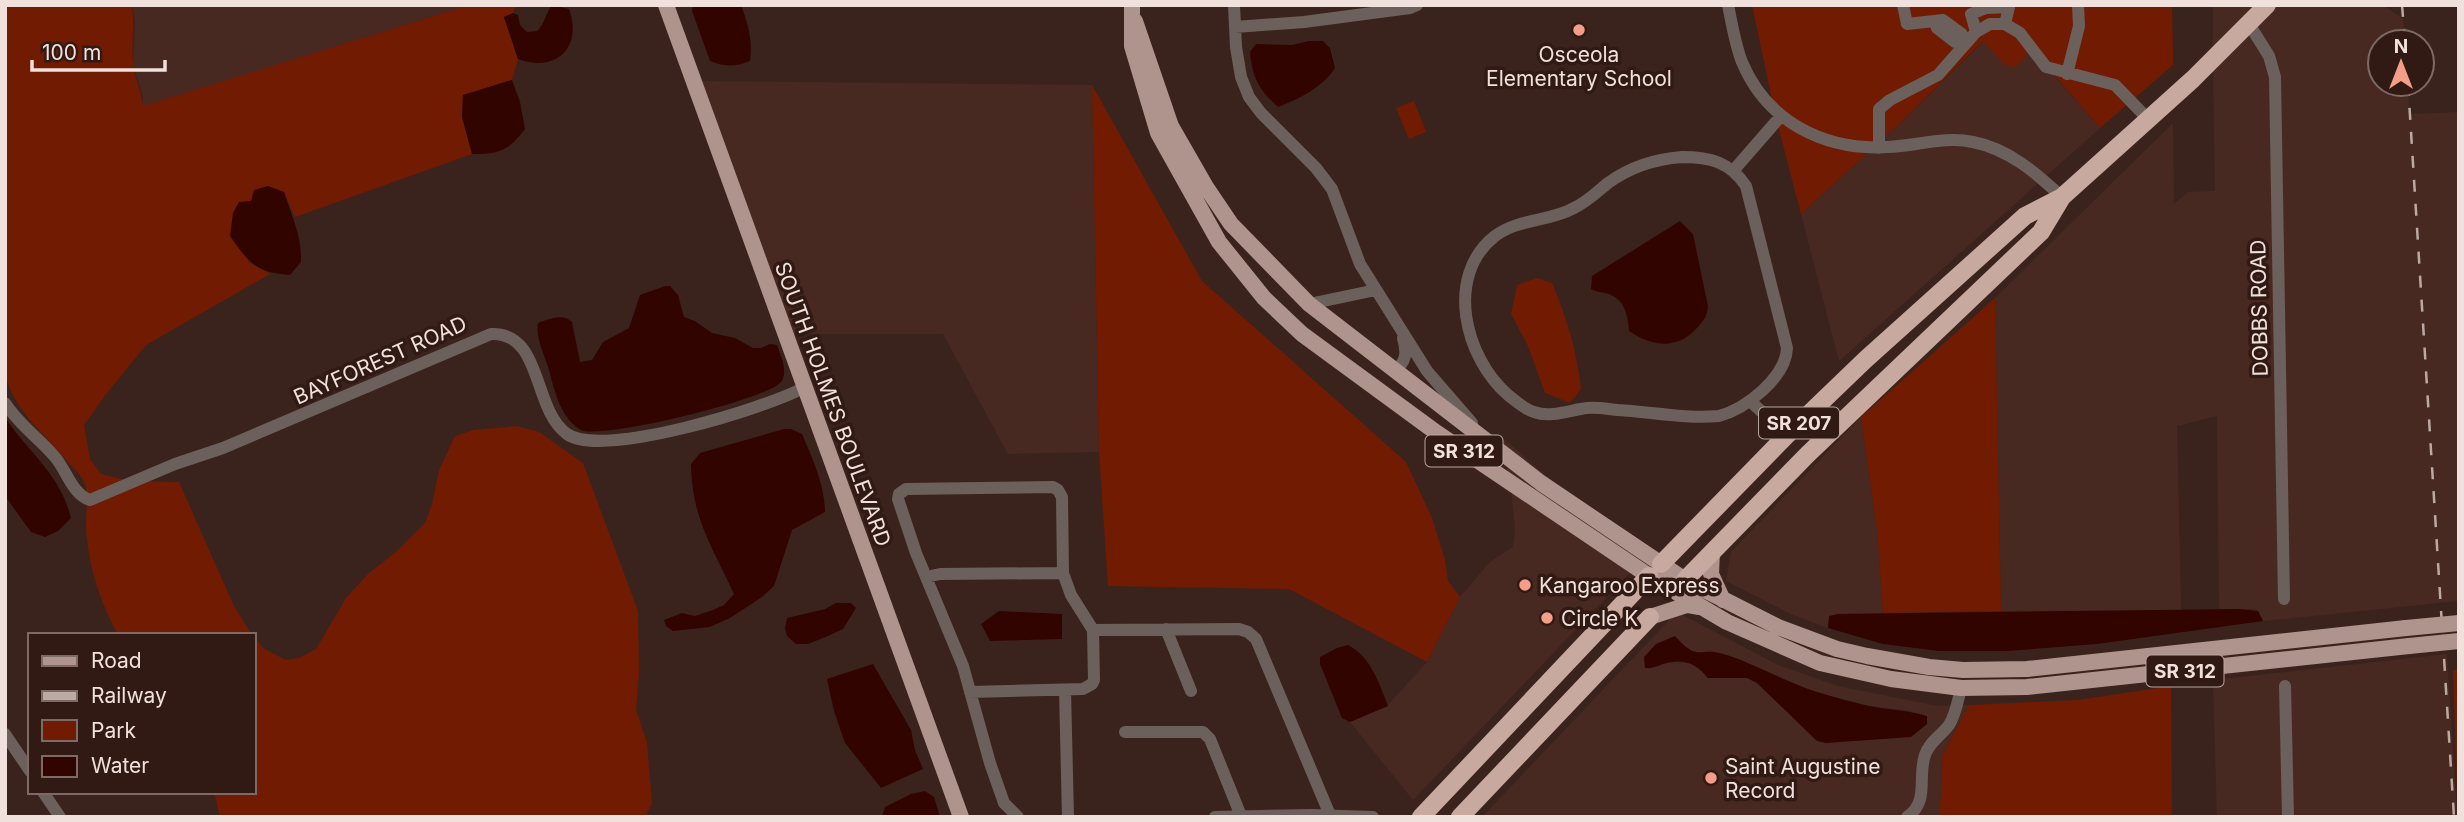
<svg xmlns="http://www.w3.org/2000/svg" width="2464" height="822" font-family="Inter,sans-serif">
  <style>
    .built { fill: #482921; fill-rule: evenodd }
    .green { fill: #711b02 }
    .water { fill: #310400 }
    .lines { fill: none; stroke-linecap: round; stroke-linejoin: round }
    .minor { stroke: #6c605c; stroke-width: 12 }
    .major { stroke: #ae948d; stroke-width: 16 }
    .highway { stroke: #c8a9a0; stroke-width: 18 }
    .rail { stroke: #bca9a4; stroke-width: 2.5; stroke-dasharray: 12 12; stroke-linecap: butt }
    .major-bridge { stroke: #ae948d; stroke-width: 16 }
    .poi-dot { fill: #f49e88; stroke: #311a14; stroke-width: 2.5 }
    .labels { text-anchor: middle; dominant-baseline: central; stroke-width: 7; stroke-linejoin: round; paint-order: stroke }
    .shield { fill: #311a14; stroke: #b7a5a0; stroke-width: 2 }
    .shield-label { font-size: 19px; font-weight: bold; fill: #f1e1dc }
    .poi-label { font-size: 21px; fill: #f1e1dc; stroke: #311a14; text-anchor: start }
    .street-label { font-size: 21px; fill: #f1e1dc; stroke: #311a14 }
  </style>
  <rect width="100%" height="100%" fill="#3b231d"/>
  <path class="built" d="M132 5H469L143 107V96L133 66 135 21Z
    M2213 5H2260L2213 52Z
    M2273 5H2383L2403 19 2405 42H2380V84H2407L2410 114 2459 112V601L2263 621 2258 611 2254 609H2219L2217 416 2177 426 2181 610 2001 611 1995 298 2173 123 2174 204 2188 192 2215 191 2213 65 2248 31 2269 68 2280 604H2289L2279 76 2255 24Z
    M1984 41 2029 47 2100 128 1839 361 1801 214 1897 126Z
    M698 81 1092 85 1099 452 1008 454 943 334H791Z
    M1861 417 1877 530 1883 613 1838 614 1827 624 1828 628 1791 614 1726 581 1731 552Z
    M1500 435 1641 561 1413 800 1350 722 1388 705 1427 662 1460 597 1490 562 1513 547 1515 530 1511 486Z
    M1677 612 1778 665 1838 686 1938 706 1969 705 1942 756 1940 817H1482ZM1710 650 1816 692 1869 706 1912 711 1817 740 1757 683 1747 678H1708L1700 669 1692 663 1668 662 1688 651 1698 653Z
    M2447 654 2457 817H2292L2289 680 2280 681 2283 817H2217L2213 680Z"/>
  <path class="green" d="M5 5H132C135 25 131 43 133 62 134 77 142 92 143 106L469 5H516L513 13 504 17 518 59 512 80 463 95 462 117 472 154 295 217 284 192 248 262 270 274 146 345 107 393 84 425 90 459 101 474 130 481 179 482 233 604 252 635H118C99 599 89 568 86 528 85 512 91 495 83 480 80 473 71 466 66 460 42 431 15 412 5 374Z
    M1752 5H2172L2173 65 2100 128 2030 47 2025 58 2015 67 2005 65 1983 41 1897 126 1801 214 1776 118Z
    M1092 85 1202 281 1406 462 1432 518 1445 560 1448 581 1460 597 1427 662 1289 589 1108 586 1099 452Z
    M1414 101 1426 132 1409 139 1396 108Z
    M1537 278 1552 283C1567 318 1577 352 1581 389L1570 403 1545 393 1528 346 1511 314 1517 285Z
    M1995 298 2001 611 1883 613 1877 530 1861 417Z
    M517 426 539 432 583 463 638 611 639 671 636 709 647 743 652 803 645 817H220L214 792H254V636L264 649 286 660 299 658 316 649 346 598 368 574 397 551 425 523 432 504 439 470 455 436 473 430Z
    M2453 670 2459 671V817H2458Z
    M2171 686 2172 817H1940L1942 756 1969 705 2078 700Z"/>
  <path class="water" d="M552 5 569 9C583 48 556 73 518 59L504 17 513 13 518 15 520 25 527 32 537 31C545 24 545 14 552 5Z
    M693 5H741C748 24 753 40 750 61 735 67 725 67 710 61L692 11Z
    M1309 41H1323L1330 48 1335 68C1323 87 1299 99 1278 107 1259 90 1252 77 1250 52L1256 44 1292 45Z
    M512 80 520 102 525 129C508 151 500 154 472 154L462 117 463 95Z
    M268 186 284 192C292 217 302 236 301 262L290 275C257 273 248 262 230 236L233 213 239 202 251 201 254 190Z
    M1680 221 1693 234 1708 306C1707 318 1703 321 1695 330 1676 350 1651 346 1629 331 1628 318 1626 303 1613 296 1607 292 1598 293 1591 289L1592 276Z
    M665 286H670L678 295 684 317 695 321 712 333 735 338 753 348H761L770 344 777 345C780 355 788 369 782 381 771 399 601 440 581 430 561 419 554 390 549 370 545 356 535 337 538 323 549 319 563 313 572 322L580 362 592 360 603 342 629 328 640 295Z
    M5 417C28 453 60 473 71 518L58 531 45 537 31 532 5 496Z
    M784 429H791L802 434C812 457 825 486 825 512L792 530 774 586 762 597 730 618 710 627 673 631 666 626 664 620 682 613 695 616 713 610 724 605 734 594C712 546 692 519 691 464L700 453Z
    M836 603H851L856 608 843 629 828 636 808 644H796L787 636 785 628 787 618 825 609Z
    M2239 609 2258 611 2263 621 2097 644 2007 651H1939L1883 644 1828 628 1829 616 1838 614Z
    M999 611 1062 614V639L990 641 981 624Z
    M1675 636C1699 663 1698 646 1727 655 1757 665 1786 682 1817 692 1833 697 1852 702 1869 706 1889 710 1908 710 1927 716V724L1911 737 1826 743 1817 741 1757 683 1747 678H1708C1698 665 1685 658 1667 663 1658 665 1654 669 1645 668L1644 657 1656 644Z
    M1348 645C1371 657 1379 683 1388 706L1350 722 1342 718 1320 664V657L1337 648Z
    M873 664 911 730 915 750 923 769 881 788 845 743 834 711 827 679Z
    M925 791 934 797 940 817H882L885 807 911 794Z"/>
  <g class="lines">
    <path class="minor" d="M1234 5 1236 47 1241 77 1249 97 1261 113 1316 168 1332 189 1360 264 1427 371 1472 423
      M1728 5C1732 24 1735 44 1742 62 1767 122 1825 151 1888 147 1917 146 1944 136 1973 142 2009 149 2036 173 2062 197
      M1903 5 1907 24 1943 20 1962 34V41L1965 43
      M1935 21 1937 28 1955 42 1962 41
      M2249 24 2269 56 2275 77 2284 599
      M1235 27 1304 22 1410 8 1417 5
      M1976 32 1971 14 1986 8 2009 7 2005 24
      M2067 74 2079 26 2078 5
      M1879 148V109L1890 100 1938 75 1976 32 1990 24H2005L2020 33 2046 67 2115 85 2149 120
      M1682 157C1710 157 1730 162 1746 186L1787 348C1786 378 1745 409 1719 416 1686 419 1651 412 1618 410 1608 409 1597 407 1587 408 1570 410 1551 418 1534 412 1524 409 1517 402 1508 395 1465 358 1444 276 1495 236 1519 218 1549 222 1574 208 1587 202 1597 192 1608 183 1630 167 1655 159 1682 157Z
      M1733 171 1780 117
      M1309 304 1376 290
      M1394 371C1407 362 1407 352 1403 338
      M1750 401 1787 435
      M5 403C19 425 39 438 55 457 67 471 72 494 90 500L175 464 223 448 491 334C543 332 532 409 567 434 602 459 767 408 805 387
      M926 577 940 574 1063 573
      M1166 629 1191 691
      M1093 630 1239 629 1248 632 1256 639 1330 815
      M2285 686 2288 817
      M1065 690 1068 817
      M970 692 1083 689 1092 684 1094 680 1093 630 1071 595 1063 573 1062 497 1058 490 1053 487 906 489 899 494 898 499 916 553 963 666 990 763 1004 803 1018 817
      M1125 732H1203L1210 739 1241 816
      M5 734 30 771
      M43 792 60 817
      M1215 817 1311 815 1373 817
      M1907 817C1930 801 1917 778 1925 755 1929 742 1941 736 1949 725 1956 714 1958 700 1961 688"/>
    <path class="major" d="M666 5 961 817
      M1132 5V46L1158 133 1219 242 1264 298 1302 334 1437 433 1649 576 1727 622 1820 663 1891 679 1961 688 2027 687 2409 646
      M1135 21 1171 126 1206 187 1231 224 1309 304 1541 483 1685 580 1778 627 1837 649 1867 656 1929 667 1963 670 2027 669 2406 628
      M1712 552 1711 574 1723 600
      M1650 617 1687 605 1698 607"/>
    <path class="highway" d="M1661 564 1787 435 1865 360 2025 216 2062 197 2193 79 2267 5
      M1685 580 1808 454 2041 232 2062 197
      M1421 817 1649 576
      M1460 817 1650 617"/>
    <path class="rail" d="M2402 5 2405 42
      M2408 84 2454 817"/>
    <path class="major-bridge" d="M2406 628 2459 623
      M2409 646 2459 641"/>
  </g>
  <g class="poi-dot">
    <circle cx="1579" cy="30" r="7"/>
    <circle cx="1525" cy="585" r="7"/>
    <circle cx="1547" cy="618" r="7"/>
    <circle cx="1711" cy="778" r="7"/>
  </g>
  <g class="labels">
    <g class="shield">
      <rect x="1759" y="407.5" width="80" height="31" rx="5"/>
      <rect x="1425.5" y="435.5" width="77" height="31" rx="5"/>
      <rect x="2146.5" y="655.5" width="77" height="31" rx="5"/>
    </g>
    <g class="shield-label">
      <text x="1799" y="423">SR 207</text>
      <text x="1464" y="451">SR 312</text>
      <text x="2185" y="671">SR 312</text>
    </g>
    <g class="poi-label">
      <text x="1579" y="54" text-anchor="middle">Osceola<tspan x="1579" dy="24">Elementary School</tspan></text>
      <text x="1539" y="585">Kangaroo Express</text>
      <text x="1561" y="618">Circle K</text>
      <text x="1725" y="766">Saint Augustine<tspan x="1725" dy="24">Record</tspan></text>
    </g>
    <g class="street-label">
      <text transform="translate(2259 308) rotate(-91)">DOBBS ROAD</text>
      <text transform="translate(380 360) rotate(-24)">BAYFOREST ROAD</text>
      <text transform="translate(833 404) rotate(70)">SOUTH HOLMES BOULEVARD</text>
    </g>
  </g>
  <rect width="2464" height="822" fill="none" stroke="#f1e1dc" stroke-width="14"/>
  <rect x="28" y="633" width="228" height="161" fill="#311a14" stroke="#7e6a64" stroke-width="2"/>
  <rect x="42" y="656" width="35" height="10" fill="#ae948d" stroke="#7e6a64" stroke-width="2"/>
  <text x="91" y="668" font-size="21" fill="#f1e1dc">Road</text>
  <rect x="42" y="691" width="35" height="10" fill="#bca9a4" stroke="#7e6a64" stroke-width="2"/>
  <text x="91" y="703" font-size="21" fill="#f1e1dc">Railway</text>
  <rect x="42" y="720" width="35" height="21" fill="#711b02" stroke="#7e6a64" stroke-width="2"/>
  <text x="91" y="738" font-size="21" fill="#f1e1dc">Park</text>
  <rect x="42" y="756" width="35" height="21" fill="#310400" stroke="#7e6a64" stroke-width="2"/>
  <text x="91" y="773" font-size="21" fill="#f1e1dc">Water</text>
  <g transform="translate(2401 63)"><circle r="33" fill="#311a14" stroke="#7e6a64" stroke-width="2"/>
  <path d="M0-5L12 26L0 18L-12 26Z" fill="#f49e88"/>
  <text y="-10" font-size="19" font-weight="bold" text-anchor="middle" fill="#f1e1dc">N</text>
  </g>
  <path d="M32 60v10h133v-10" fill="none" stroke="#f1e1dc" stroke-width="3.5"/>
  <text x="42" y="60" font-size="21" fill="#f1e1dc" stroke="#311a14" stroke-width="5" paint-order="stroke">100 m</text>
</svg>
